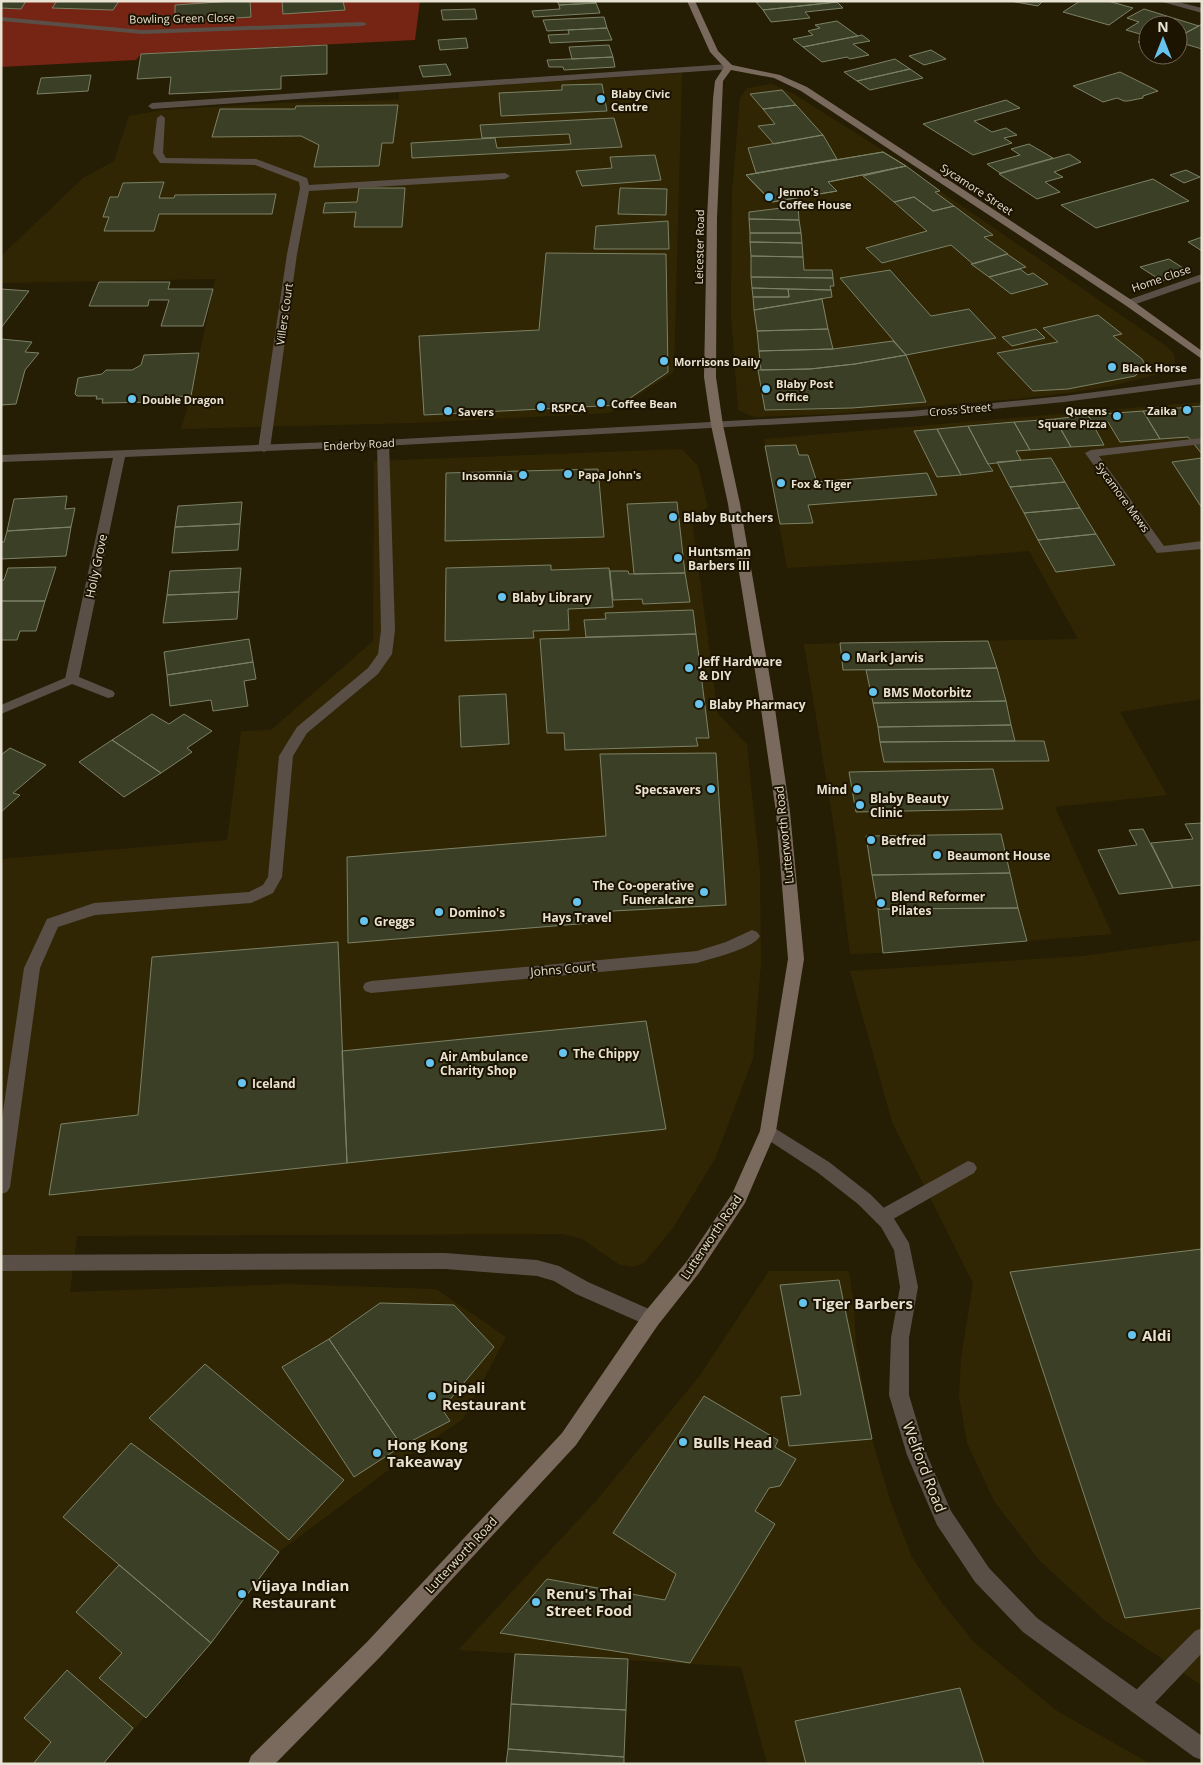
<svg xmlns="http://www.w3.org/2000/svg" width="1203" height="1765" font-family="'Open Sans',sans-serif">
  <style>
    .built { fill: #312604 }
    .green { fill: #762414 }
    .building { fill: #3a3f26; stroke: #7c8266 }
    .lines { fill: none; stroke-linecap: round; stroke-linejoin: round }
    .lane { fill: #594f47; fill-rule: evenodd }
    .street { fill: #594f47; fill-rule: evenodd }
    .secondary { fill: #7a6a5d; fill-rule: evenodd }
    .poi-dot { fill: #66c4ef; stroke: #1c1300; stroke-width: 2 }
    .labels { text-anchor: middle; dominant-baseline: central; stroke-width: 4; stroke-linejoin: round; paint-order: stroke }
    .far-street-label { font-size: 11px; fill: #e8e2d3; stroke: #1c1300 }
    .far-poi-label { font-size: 11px; font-weight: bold; fill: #e8e2d3; stroke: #1c1300; text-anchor: start }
    .poi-label { font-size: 12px; font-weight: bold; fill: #e8e2d3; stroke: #1c1300; text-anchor: start }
    .street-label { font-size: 12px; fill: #e8e2d3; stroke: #1c1300 }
    .near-poi-label { font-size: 15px; font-weight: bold; fill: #e8e2d3; stroke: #1c1300; text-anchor: start }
    .near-street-label { font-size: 15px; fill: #e8e2d3; stroke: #1c1300 }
  </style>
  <rect width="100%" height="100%" fill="#251d04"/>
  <path class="built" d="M682 73 674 372 610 413 414 423 181 429 191 396 215 279 1 283V256L83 178 114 161 129 116 162 110 278 103 399 100V92Z
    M772 84 794 94 906 165 940 191 1166 346 1174 354 1175 363 1167 372 1111 386 1075 392 1017 399 834 414 754 417 738 410 731 314 732 192 740 98 747 88Z
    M1202 402V699L1120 712 1167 795 1055 807 1112 934 883 953 850 954 835 833 804 644 1078 639 1029 551 910 561 787 568 764 439Z
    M682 449 698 466 708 507 692 520 718 714 747 744 760 872 761 964 753 1059 715 1159 673 1228 644 1263 633 1267 620 1265 582 1239 563 1234 77 1236 70 1292 287 1284 436 1289 506 1337 463 1419 394 1466 279 1552 211 1643 103 1764H1V859L227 840 241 731 271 730 373 641 374 461Z
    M1202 940V1685H1201L1104 1620 1039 1560 994 1501 967 1443 959 1397 961 1358 973 1283 892 1122 850 971 1082 956Z
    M769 1271H849L854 1305 856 1344 872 1439 891 1503 912 1557 942 1603 974 1642 1057 1711 1151 1764H767L741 1667 458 1650 595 1502 698 1378Z"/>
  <path class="green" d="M1 1H420L415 40 141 54 136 60 1 67Z"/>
  <path class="building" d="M1 1H26L21 9 1 8Z
    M57 1H119L113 10 52 8Z
    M233 1H250L251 17 175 22V5Z
    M282 1H343L345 10 283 14Z
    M557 1H595L596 3 559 5Z
    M763 1H836L837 2 763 10 756 2Z
    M1010 1H1043L1038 6Z
    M1080 1H1108L1133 8 1109 25 1063 12Z
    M837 2 843 8 805 12 810 18 771 22 763 10Z
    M596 3 600 13 534 17 532 11 560 9 559 5Z
    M475 9 477 19 443 20 441 10Z
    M1144 9 1199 26 1178 37V25H1148V45L1138 42 1147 36 1126 30 1139 22 1127 18Z
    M604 17 607 28 547 31 543 20Z
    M837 21 858 36 803 47 793 39 813 35 808 31 820 28 815 25Z
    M1202 24V49L1185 44 1187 42 1183 39 1178 42V37Z
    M607 28 612 40 550 43 548 35 569 34 568 30Z
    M862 35 870 41 853 44 869 55 850 59 847 57 822 62 803 47Z
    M466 38 468 48 440 50 438 40Z
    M327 45V74L281 76V89L169 94 171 77 137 79 141 54Z
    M609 45 613 57 572 59 569 47Z
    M931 50 946 59 924 65 909 56Z
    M613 57 615 67 564 70 563 67H549L547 60Z
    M895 59 910 69 857 81 844 72Z
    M446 64 451 75 423 77 419 66Z
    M910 69 923 78 870 90 857 81Z
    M1120 72 1158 91 1143 96V98L1128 101H1124L1117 98 1103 102 1073 86Z
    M91 75 88 91 37 94 41 78Z
    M602 84 607 111 501 116 499 93 562 90V85Z
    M782 90 796 105 763 109 750 94Z
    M1006 100 1020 108 974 121 992 132 1006 128 1017 135 1004 138 1012 143 973 155 923 124Z
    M398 105 393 143H382L379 166 314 167 319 145 301 136 212 137 220 109H295L296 106Z
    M796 105 823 135 774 144 758 126 775 124 763 109Z
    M614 118 622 147 412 158 411 143 495 138 497 148 571 144 569 134 482 138 480 125Z
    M823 135 837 159 756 173 748 148Z
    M1029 144 1053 158 1000 173 987 164 1020 155 1011 149Z
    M883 152 906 166 828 182 837 191 772 202 746 175Z
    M883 152 906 166 828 182 837 191 772 202 746 175Z
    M1069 154 1081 162 1054 172 1063 177 1045 182 1060 192 1037 199 999 174Z
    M655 155 661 180 582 186 576 171 612 168 610 157Z
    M906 166 940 191 935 192 954 206 933 211 914 197 894 202 863 176Z
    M1186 170 1200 177 1184 183 1170 175Z
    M1153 179 1189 201 1096 228 1061 205Z
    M164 182 159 198H174L175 195 276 194 272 214H159L154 231H104L109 217H103L110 197H118L123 183Z
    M359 188H405L402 227H354L356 212 323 213 325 203 357 202Z
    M620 188 667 189 666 215 618 214Z
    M914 197 933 211 954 206 993 235 984 237 1008 254 973 264 951 245 882 263 866 248 927 231 894 202Z
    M798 206 799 220 749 219V212Z
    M749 219 799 220 801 233H750Z
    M668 221 669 249H594L596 226Z
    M750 233H801L802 243 750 242Z
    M1202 237V251L1188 242Z
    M750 242 802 243 803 257 751 256Z
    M546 253 666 254 668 372 620 405 424 415 419 336 539 330Z
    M1007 254 1026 267 989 277 971 264Z
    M751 256 803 257 804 270H832L833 278 751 277Z
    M1169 259 1191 273 1162 281 1140 267Z
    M1020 269 1028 275 1033 273 1048 284 1011 294 989 277Z
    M890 270 931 316 969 309 996 338 906 355 840 278Z
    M751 277 833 278 834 286H830L831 290 752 288Z
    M99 282H170L168 289H213L203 326H161L169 300H149L148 306H89Z
    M752 288 788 289 789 297H753Z
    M1 289 29 291 1 328Z
    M788 289 831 290 832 297 754 310 753 297H789Z
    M822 299 828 329 757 331 754 310Z
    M1098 315 1122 334 1113 336 1142 359 1146 366 1135 376 1068 389 1033 391 997 353 1058 342 1043 328Z
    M828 329 833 349 759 351 757 331Z
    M1036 329 1045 338 1012 346 1002 337Z
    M1 339 32 342 25 352 39 353 25 370 16 404 1 405Z
    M893 341 906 355 855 364 810 369 761 370 759 351 833 349Z
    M199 353 191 396 160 397 159 402 102 403 103 399H96L97 396H77L75 394 78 378 102 374 106 370H132L141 365 144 355Z
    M906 355 926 402 852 408 765 410 758 370 810 369 855 364Z
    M1202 406V454L1188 437 1160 439 1143 411Z
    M1143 411 1160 439 1120 442 1108 422 1092 423 1088 415Z
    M1088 415 1104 445 1071 447 1055 419Z
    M1055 419 1071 447 1030 450 1014 422Z
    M1014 422 1030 450 1016 451 1021 460 988 464 968 426Z
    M968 426 988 464 993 471 961 475 937 429Z
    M937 429 961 475 937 477 914 431Z
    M796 445 799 455H808L817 482 927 473 937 495 808 505 813 523 780 524 765 446Z
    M1051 458 1065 482 1010 487 997 462Z
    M1202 458V508L1172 462Z
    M598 469 604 537 445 541 446 473Z
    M1065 482 1080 508 1024 513 1010 487Z
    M67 496 65 509 75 508 71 527 7 531 14 499Z
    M242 502 240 524 175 527 178 506Z
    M677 502 685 573 634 574 627 504Z
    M1080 508 1096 534 1038 540 1024 513Z
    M240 524 238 550 172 553 175 527Z
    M71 527 66 556 1 559V542H4L7 531Z
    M1096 534 1115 565 1056 572 1038 540Z
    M551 565V570L609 568 613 607 568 609 569 630 533 631 534 638 445 641 446 568Z
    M56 567 45 601H1V580H4L8 568Z
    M241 568 239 592 167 595 170 571Z
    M610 571H628L629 574 685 573 690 602 643 604 642 599 613 600Z
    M239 592 237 619 163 623 167 595Z
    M1 601H45L36 631H20L17 640H1Z
    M693 610 696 634 586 637 584 620 606 619 605 613Z
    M696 634 709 738H696L698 746 565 750 564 733H547L540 639Z
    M249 639 253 662 167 675 164 652Z
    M988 641 997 668 843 670 840 643Z
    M253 662 256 679 244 681 248 706 213 711 211 700 170 706 167 675Z
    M997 668 1006 701 873 703 866 670Z
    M506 694 509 744 461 747 459 696Z
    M1006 701 1011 725 878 727 873 703Z
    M152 714 169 724 184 714 212 731 187 748 192 752 161 773 112 740Z
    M1011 725 1015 741 880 742 878 727Z
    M112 740 161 773 124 797 79 762Z
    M1015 741H1044L1049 761 884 762 880 742Z
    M10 748 46 765 13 793 20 795 1 812V755Z
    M716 753 726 905 613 911 590 923 348 943 347 857 606 836 600 754Z
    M993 769 1003 809 856 812 849 772Z
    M1202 823V885L1173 888 1151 843 1193 839 1185 824Z
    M1143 829 1173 888 1119 894 1098 850 1137 845 1129 830Z
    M1001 834 1010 873 872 875 866 836Z
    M1010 873 1018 908 878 909 872 875Z
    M1018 908 1027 941 883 953 878 909Z
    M338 942 347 1163 49 1195 61 1124 138 1115 152 957Z
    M646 1021 666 1129 347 1163 342 1051Z
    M1202 1249V1608L1125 1618 1010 1272Z
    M839 1280 872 1439 789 1446 781 1397 801 1395 780 1285Z
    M380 1303 454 1305 494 1347 442 1409 450 1421 402 1446 329 1339Z
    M329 1339 402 1446 354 1477 282 1367Z
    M205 1364 344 1480 289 1540 149 1418Z
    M704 1396 778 1440 775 1447 796 1459 780 1486 769 1488 755 1511 775 1524 690 1663 500 1633 547 1579 665 1600 676 1574 613 1533Z
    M131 1443 279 1552 211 1643 63 1517Z
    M119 1565 211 1643 146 1718 99 1678 122 1653 76 1612Z
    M515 1654 628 1659 626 1710 511 1704Z
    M67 1670 133 1728 103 1764H33L51 1742 24 1718Z
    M960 1688 984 1764H806L795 1721Z
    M511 1704 626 1710 624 1757 508 1749Z
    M508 1749 624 1757V1764H506Z"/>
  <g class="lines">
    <path class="lane" d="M729 64 732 65V69L152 109 148 106 152 103Z
      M161 115 165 118 163 153 166 158 256 159 307 178 309 185 505 173 510 176 505 179 309 191 297 254 270 449 264 452 258 449 287 254 300 188 299 182 255 165 160 163 153 153 157 118Z
      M1202 438V444L1099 456 1164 546 1202 541V549L1157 553 1085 453 1091 450Z
      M383 440 389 443 395 630 392 654 378 674 307 733 293 756 282 877 273 893 251 903 95 915 58 927 40 968 10 1187 7 1192 1 1194V1125L24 968 47 919 94 903 249 892 263 885 268 877 279 756 297 727 368 668 378 654 381 630 377 443Z
      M72 675 77 676 79 679 77 682 1 714V705Z
      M968 1161 974 1163 977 1168 974 1173 888 1222 882 1225 876 1222 873 1217 876 1212Z
      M445 1253 537 1260 559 1266 588 1282 658 1313 660 1319 658 1325 651 1327 576 1294 554 1281 537 1276 445 1269 1 1271V1255Z
      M1202 1628V1653L1147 1711 1139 1714 1131 1711 1128 1703 1131 1695 1195 1631Z"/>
    <path class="street" d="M1159 1H1174L1202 8V13Z
      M1 17 142 30 363 22 367 24 363 26 142 34 1 21Z
      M1202 274V281L1133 305 1129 306 1124 303 1125 301Z
      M1202 378V384L1064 402 911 417 383 446 125 457 79 677 113 691 115 694 113 697 108 698 67 682 65 679 113 458 1 462V455L383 440 911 411 1064 396Z
      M752 930 757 932 760 936C753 949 712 958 697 963L371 993 365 991 363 987 365 983 371 981 697 951 726 942Z
      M768 1124 829 1162 870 1194 893 1217 909 1243 918 1287 909 1338V1395L927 1455 951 1511 989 1568 1037 1618 1202 1736V1760L1194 1757 1023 1632 975 1582 937 1525 907 1455 889 1395 891 1338 900 1287 894 1250 881 1227 858 1204 817 1172 762 1136 760 1131 762 1126Z"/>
    <path class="secondary" d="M687 1H695L718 51 732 65 780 75 807 87 1133 301 1202 351V359L1125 305 801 91 774 78 731 70 723 81 717 218 716 377 723 425 740 504 774 702 790 812 804 959 776 1131 745 1203 699 1273 658 1325 576 1445 381 1656 275 1764H248L251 1756 367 1642 562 1433 644 1313 687 1261 732 1194 760 1131 788 959 776 812 760 702 728 504 711 425 704 377 707 218 713 99 715 81 724 67 710 52Z"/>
  </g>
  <g class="poi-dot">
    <circle cx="601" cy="99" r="5"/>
    <circle cx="769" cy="197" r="5"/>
    <circle cx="664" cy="361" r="5"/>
    <circle cx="1112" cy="367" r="5"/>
    <circle cx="766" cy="389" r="5"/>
    <circle cx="132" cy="399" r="5"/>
    <circle cx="601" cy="403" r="5"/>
    <circle cx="541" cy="407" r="5"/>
    <circle cx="1187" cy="410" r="5"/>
    <circle cx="448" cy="411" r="5"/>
    <circle cx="1117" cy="416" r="5"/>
    <circle cx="568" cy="474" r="5"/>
    <circle cx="523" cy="475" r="5"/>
    <circle cx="781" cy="483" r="5"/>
    <circle cx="673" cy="517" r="5"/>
    <circle cx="678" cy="558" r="5"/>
    <circle cx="502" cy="597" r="5"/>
    <circle cx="846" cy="657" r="5"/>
    <circle cx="689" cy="668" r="5"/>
    <circle cx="873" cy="692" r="5"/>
    <circle cx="699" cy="704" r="5"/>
    <circle cx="711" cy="789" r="5"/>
    <circle cx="857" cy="789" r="5"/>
    <circle cx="860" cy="805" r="5"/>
    <circle cx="871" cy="840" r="5"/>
    <circle cx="937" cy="855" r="5"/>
    <circle cx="704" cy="892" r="5"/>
    <circle cx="577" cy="902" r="5"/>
    <circle cx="881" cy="903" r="5"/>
    <circle cx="439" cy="912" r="5"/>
    <circle cx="364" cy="921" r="5"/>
    <circle cx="563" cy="1053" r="5"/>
    <circle cx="430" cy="1063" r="5"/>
    <circle cx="242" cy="1083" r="5"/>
    <circle cx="803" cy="1303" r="5"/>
    <circle cx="1132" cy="1335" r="5"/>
    <circle cx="432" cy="1396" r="5"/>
    <circle cx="683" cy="1442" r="5"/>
    <circle cx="377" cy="1453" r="5"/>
    <circle cx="242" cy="1594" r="5"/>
    <circle cx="536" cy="1602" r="5"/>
  </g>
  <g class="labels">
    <g class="far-street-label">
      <text transform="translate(182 18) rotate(-1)">Bowling Green Close</text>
      <text transform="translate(977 189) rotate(33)">Sycamore Street</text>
      <text transform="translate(699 247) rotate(-89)">Leicester Road</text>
      <text transform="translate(1161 278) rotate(-19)">Home Close</text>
      <text transform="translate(284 314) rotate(-82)">Villers Court</text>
      <text transform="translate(960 409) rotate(-5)">Cross Street</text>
      <text transform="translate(359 444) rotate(-3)">Enderby Road</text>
      <text transform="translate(1123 497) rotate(54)">Sycamore Mews</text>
    </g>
    <g class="far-poi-label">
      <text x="611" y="93">Blaby Civic<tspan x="611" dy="13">Centre</tspan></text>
      <text x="779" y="191">Jenno's<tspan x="779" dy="13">Coffee House</tspan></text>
      <text x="674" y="361">Morrisons Daily</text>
      <text x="1122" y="367">Black Horse</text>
      <text x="776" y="383">Blaby Post<tspan x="776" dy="13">Office</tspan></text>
      <text x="142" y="399">Double Dragon</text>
      <text x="611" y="403">Coffee Bean</text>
      <text x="551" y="407">RSPCA</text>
      <text x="1107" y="410" text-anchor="end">Queens<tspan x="1107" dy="13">Square Pizza</tspan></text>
      <text x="1177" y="410" text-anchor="end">Zaika</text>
      <text x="458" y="411">Savers</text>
      <text x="578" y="474">Papa John's</text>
      <text x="513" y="475" text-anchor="end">Insomnia</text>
      <text x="791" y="483">Fox &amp; Tiger</text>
    </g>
    <g class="poi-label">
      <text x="683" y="517">Blaby Butchers</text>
      <text x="688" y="551">Huntsman<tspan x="688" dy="14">Barbers III</tspan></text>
      <text x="512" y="597">Blaby Library</text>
      <text x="856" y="657">Mark Jarvis</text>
      <text x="699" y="661">Jeff Hardware<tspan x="699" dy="14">&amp; DIY</tspan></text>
      <text x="883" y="692">BMS Motorbitz</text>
      <text x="709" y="704">Blaby Pharmacy</text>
      <text x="701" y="789" text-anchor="end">Specsavers</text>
      <text x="847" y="789" text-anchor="end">Mind</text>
      <text x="870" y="798">Blaby Beauty<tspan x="870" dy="14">Clinic</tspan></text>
      <text x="881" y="840">Betfred</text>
      <text x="947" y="855">Beaumont House</text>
      <text x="694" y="885" text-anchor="end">The Co-operative<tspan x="694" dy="14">Funeralcare</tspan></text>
      <text x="891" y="896">Blend Reformer<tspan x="891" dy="14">Pilates</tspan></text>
      <text x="449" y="912">Domino's</text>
      <text x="577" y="917" text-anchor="middle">Hays Travel</text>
      <text x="374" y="921">Greggs</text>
      <text x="573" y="1053">The Chippy</text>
      <text x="440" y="1056">Air Ambulance<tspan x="440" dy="14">Charity Shop</tspan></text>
      <text x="252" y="1083">Iceland</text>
    </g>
    <g class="street-label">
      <text transform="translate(96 566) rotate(-78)">Holly Grove</text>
      <text transform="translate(784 835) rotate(-96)">Lutterworth Road</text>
      <text transform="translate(563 969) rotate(-5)">Johns Court</text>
      <text transform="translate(711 1237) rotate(-56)">Lutterworth Road</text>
      <text transform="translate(461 1555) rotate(-47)">Lutterworth Road</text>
    </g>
    <g class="near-poi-label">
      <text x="813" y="1303">Tiger Barbers</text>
      <text x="1142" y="1335">Aldi</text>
      <text x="442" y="1387">Dipali<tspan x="442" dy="17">Restaurant</tspan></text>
      <text x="693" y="1442">Bulls Head</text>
      <text x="387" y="1444">Hong Kong<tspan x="387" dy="17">Takeaway</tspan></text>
      <text x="252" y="1585">Vijaya Indian<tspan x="252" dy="17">Restaurant</tspan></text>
      <text x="546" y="1593">Renu's Thai<tspan x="546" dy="17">Street Food</tspan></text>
    </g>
    <g class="near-street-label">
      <text transform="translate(925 1467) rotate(69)">Welford Road</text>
    </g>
  </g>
  <rect width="1203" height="1765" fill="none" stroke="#e8e2d3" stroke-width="5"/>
  <g transform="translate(1163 40)"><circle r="24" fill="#1c1300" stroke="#6e6654"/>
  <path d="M0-4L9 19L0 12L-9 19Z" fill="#66c4ef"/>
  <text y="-8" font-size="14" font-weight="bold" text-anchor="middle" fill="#e8e2d3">N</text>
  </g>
</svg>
